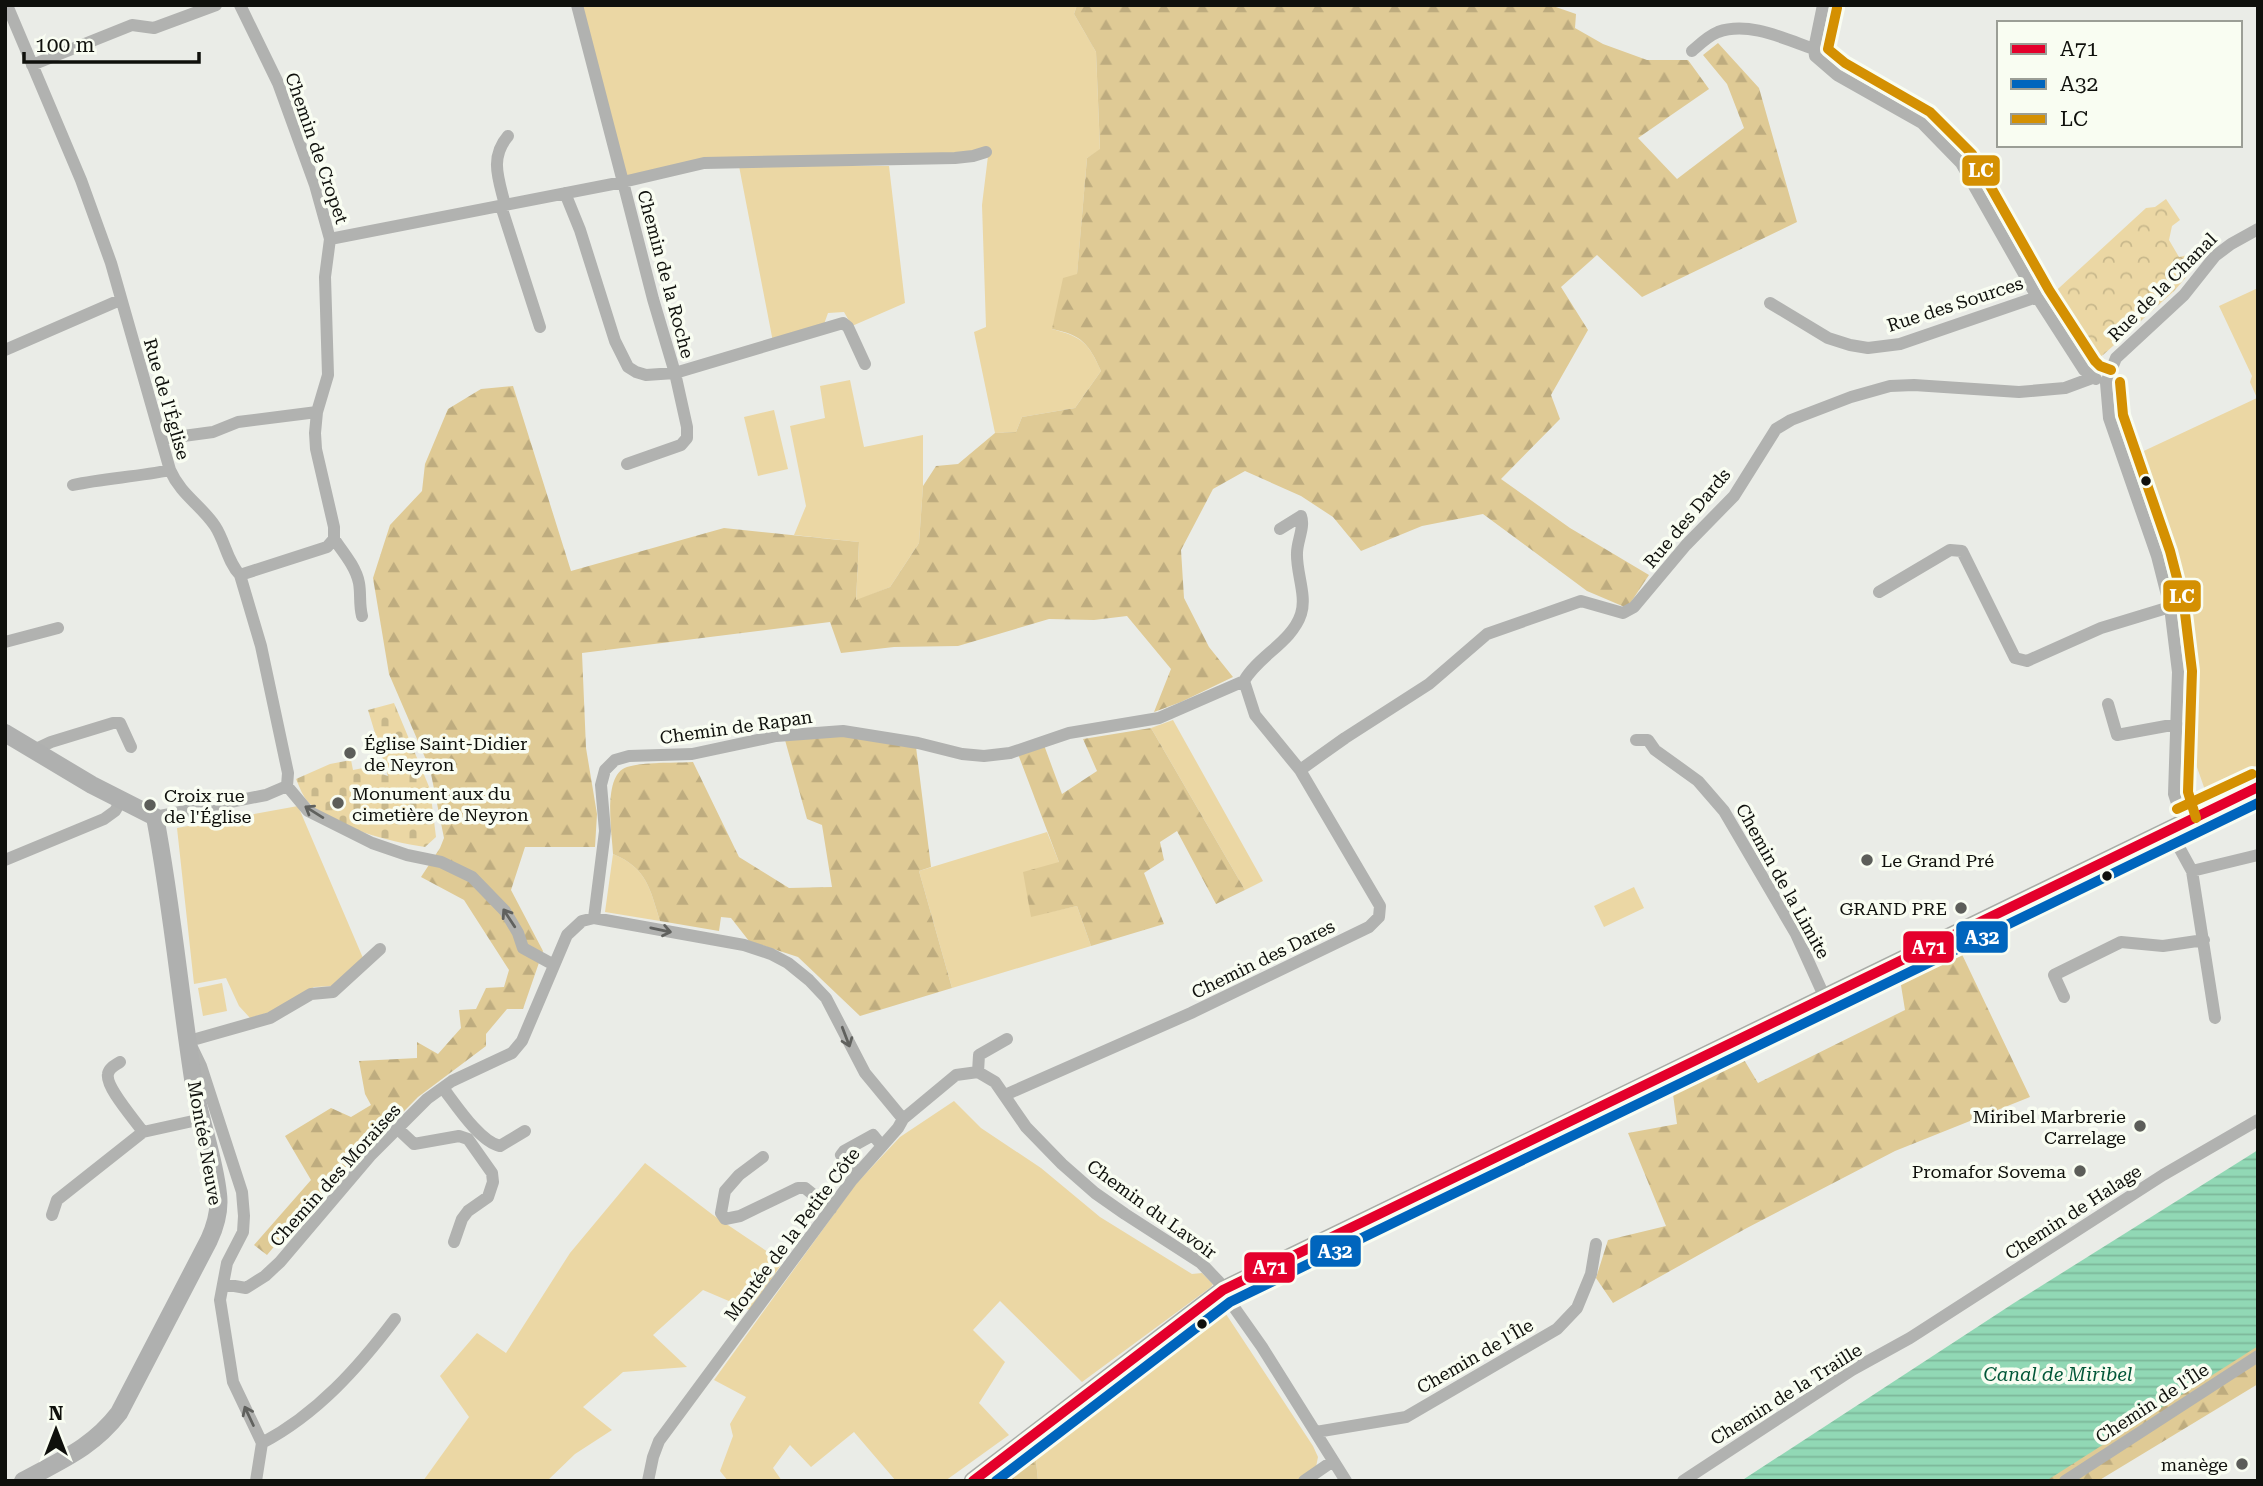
<svg xmlns="http://www.w3.org/2000/svg" width="2263" height="1486" font-family="'Roboto Serif',serif">
  <style>
    .grass { fill: #ebd7a4 }
    .forest { fill: url(#forest-firs) }
    .cemetery { fill: url(#cemetery-stones) }
    .park { fill: url(#park-crowns) }
    .water { fill: url(#water-rules) }
    .lines { fill: none; stroke-linecap: round; stroke-linejoin: round }
    .street { stroke: #b1b2b0; stroke-width: 12 }
    .secondary { stroke: #afb0af; stroke-width: 18 }
    .primary { stroke: #a9aba7; stroke-width: 19 }
    .bus-1-casing { stroke: #f9fdf2; stroke-width: 16 }
    .bus-2-casing { stroke: #f9fdf2; stroke-width: 16 }
    .bus-3-casing { stroke: #f9fdf2; stroke-width: 16 }
    .bus-1 { stroke: #e4002b; stroke-width: 10 }
    .bus-2 { stroke: #0065bd; stroke-width: 10 }
    .bus-3 { stroke: #d49002; stroke-width: 10 }
    .oneway { stroke: #60615e }
    .bus-dot { fill: #0f100c; stroke: #f9fdf2; stroke-width: 2.5 }
    .poi-dot { fill: #5c5d59; stroke: #f9fdf2; stroke-width: 2.5 }
    .labels { text-anchor: middle; dominant-baseline: central; stroke-width: 7; stroke-linejoin: round; paint-order: stroke }
    .street-label { font-size: 18px; fill: #0f100c; stroke: #f9fdf2 }
    .poi-label { font-size: 18px; fill: #0f100c; stroke: #f9fdf2; text-anchor: start }
    .water-label { font-size: 19px; font-style: italic; fill: #025738; stroke: #f9fdf2 }
    .line-badge { stroke: #f9fdf2; stroke-width: 2.5 }
    .badge-label { font-size: 19px; text-anchor: middle; font-weight: bold; fill: #fff }
  </style>
  <defs>
    <pattern id="forest-firs" width="22" height="20" patternUnits="userSpaceOnUse" patternTransform="scale(1.75)"><rect width="22" height="20" fill="#dfca95"/><path d="M5 1l3.5 6h-7zM16 11l3.5 6h-7z" fill="#beac7f"/></pattern>
    <pattern id="cemetery-stones" width="16" height="16" patternUnits="userSpaceOnUse" patternTransform="scale(1.75)"><rect width="16" height="16" fill="#ebd7a4"/><path d="M2 7V4a2 2 0 0 1 4 0v3zM10 15v-3a2 2 0 0 1 4 0v3z" fill="#c8b88c"/></pattern>
    <pattern id="park-crowns" width="20" height="18" patternUnits="userSpaceOnUse" patternTransform="scale(1.75)"><rect width="20" height="18" fill="#ebd7a4"/><path d="M2 6a3 3 0 1 1 6 0M12 15a3 3 0 1 1 6 0" fill="none" stroke="#c8b88c"/></pattern>
    <pattern id="water-rules" width="6" height="5" patternUnits="userSpaceOnUse" patternTransform="scale(1.75)"><rect width="6" height="5" fill="#91d8b5"/><path d="M0 2.5h6" fill="none" stroke="#7cb89a"/></pattern>
  </defs>
  <rect width="100%" height="100%" fill="#eaece7"/>
  <path class="grass" d="M582 5H1077L1074 14 1096 52 1100 150 1087 158 1077 275 1052 329C1082 337 1088 342 1101 371L1075 408 1022 417 1016 432 995 433 974 332 986 327 982 205 988 156 738 159 627 177Z
    M739 166H889L905 303 852 326 844 312 828 313 823 327 773 342Z
    M2258 288V765L2205 790 2186 736 2182 646 2175 592 2167 559 2133 456 2257 398 2250 382 2252 376 2219 306Z
    M850 380 864 447 923 435V486L919 543 890 587 856 601 859 542 794 535 806 506 790 426 825 418 820 386Z
    M774 410 788 469 758 476 744 417Z
    M1173 720 1263 881 1245 890 1151 728Z
    M298 806 363 958 333 986 314 987 274 1011 250 1018 239 1006 226 978 194 984 177 828Z
    M1047 832 1059 862 1031 916 1077 906 1091 946 952 988 919 871Z
    M613 854C647 868 650 889 660 921L605 912Z
    M1634 887 1644 908 1604 927 1594 906Z
    M222 983 227 1011 203 1016 198 988Z
    M954 1101 981 1128 1041 1168 1100 1217 1192 1274 1202 1273 1213 1284 1211 1287 1082 1382 1000 1301 973 1330 1005 1362 979 1403 1009 1435 945 1481H896L854 1432 811 1467 790 1445 773 1468 782 1481H728L720 1471 733 1436 730 1424 746 1397 714 1380 855 1185 900 1137Z
    M645 1163 713 1215 783 1262 750 1310 703 1290 653 1335 687 1367 623 1372 583 1407 612 1430 575 1454 547 1481H423L469 1417 440 1376 477 1333 506 1353 570 1253Z
    M1222 1308 1313 1446 1318 1457 1316 1467 1296 1481H1038L1035 1450Z"/>
  <path class="forest" d="M1077 5H1550L1576 14 1575 28 1603 44 1647 60H1688L1709 89 1638 138 1677 179 1744 128 1727 84 1703 55 1718 43 1759 88 1797 222 1642 297 1597 255 1561 287 1588 330 1551 395 1560 419 1501 479 1570 528 1649 575 1627 608 1587 591 1483 514 1422 526 1361 551 1333 517 1301 496 1245 471 1213 489 1181 550 1184 598 1209 647 1233 677 1181 702 1154 712 1171 669 1127 616 1094 620 1049 619 958 646 894 647 841 653 830 622 582 653 586 748 597 814 595 847H525L511 890 543 951 523 1009H507L486 1034V1046L418 1097 294 1223 267 1255 254 1245 311 1180 285 1136 331 1108 351 1117 371 1105 365 1094 359 1061 417 1058V1042L438 1054 461 1028 459 1010 476 1009 486 988 504 987 509 970 464 900 421 877 440 848 444 838 430 769 389 674 373 578 390 525 422 491 425 464 448 409 481 389 513 386 571 571 724 528 859 542 856 600 890 587 919 543 923 486 936 466 958 464 995 433 1016 432 1022 417 1075 408 1101 371C1089 344 1082 335 1052 329L1063 278 1077 274 1087 158 1100 149 1096 52 1074 14Z
    M1151 728 1245 890 1216 904 1177 831 1160 842 1164 860 1144 873 1164 924 1091 946 1077 906 1031 917 1023 872 1059 862 1018 754 1044 745 1062 794 1097 771 1083 739Z
    M846 736 916 747 931 867 919 871 952 988 860 1016 798 957 749 941 731 918 721 917 719 931 660 921C650 889 647 868 613 854 612 832 602 775 627 767 642 762 676 763 693 762L739 857 789 888 832 887 822 825 807 819 785 740Z
    M1958 946 2030 1097 1895 1151 1745 1229 1613 1303 1596 1278 1608 1240 1666 1226 1628 1133 1677 1124 1672 1087 1740 1053 1758 1083 1905 1010 1899 973Z
    M2258 1342V1384L2098 1481H2031Z
    M1035 1450 1038 1481H994Z"/>
  <path class="cemetery" d="M394 703 430 789 436 837 425 847C386 841 340 829 309 803 303 797 299 786 296 779L330 764 351 760 353 770 363 768 388 776 368 710Z"/>
  <path class="park" d="M2166 199 2180 220 2172 226 2169 240 2179 257 2197 253 2203 258 2174 291 2103 355 2091 362 2087 363 2047 299 2146 208 2155 207Z"/>
  <path class="water" d="M2258 1150V1346L2046 1481H1741L2014 1303Z"/>
  <g class="lines">
    <path class="street" d="M7 5 81 180 111 263 170 470C181 495 201 505 215 526 225 541 227 561 240 575L261 646 288 773 287 786
      M577 5 623 182 704 163 955 158 973 156 986 152
      M1823 5 1814 49 1815 56 1837 75 1922 123 1961 163 2037 297 2084 370 2096 379
      M1692 51C1700 44 1708 36 1718 32 1749 21 1785 39 1814 49
      M32 65 132 25 154 28 216 5
      M565 193 580 230 615 341 628 367 636 372 646 375 675 373 843 323 848 327 865 364
      M505 205C499 180 489 158 508 136
      M501 206 540 327
      M330 239 623 182 653 299 675 373 687 427V438L681 445 627 464
      M1770 303 1828 338 1850 345 1868 348 1900 344 2037 297
      M5 350 120 300
      M161 439 213 432 238 422 317 412
      M73 485C105 478 137 477 170 470
      M334 539C343 552 356 567 359 583 361 594 359 604 362 616
      M240 575 327 547 334 539V527L316 449 315 433 317 412 328 375 325 277 330 239 315 185 278 83 240 5
      M1879 592 1950 550 1962 551 2015 658 2027 661 2101 628 2170 607
      M5 642 58 628
      M1244 681C1258 656 1292 642 1301 614 1307 596 1296 572 1297 553 1297 541 1305 527 1301 516L1280 529
      M2108 704 2117 735 2177 724
      M1636 740H1648L1655 750 1698 781 1724 811 1796 934 1825 998
      M34 750 51 742 113 723H120L131 747
      M1300 770 1345 738 1429 684 1487 634 1581 601 1623 613 1634 607 1686 545 1734 496 1776 429 1791 420 1851 397 1890 386 1914 385 2019 392 2065 388 2092 378
      M287 786 308 811 372 843 407 855 441 862 472 877 505 911 518 933 523 948 554 965
      M155 817 266 795 287 786
      M2183 822 2174 794 2178 672 2170 607 2157 556 2109 418 2106 383 2116 358 2184 295 2215 256 2231 244 2258 229
      M2169 829 2192 871 2215 1018
      M5 860 104 819 115 811 121 801
      M2192 871 2258 855
      M594 918 605 831 601 785 605 770 615 760 629 756 692 754 776 736 843 731 918 743 962 754 984 756 1010 753 1069 733 1159 718 1244 681 1255 715 1300 770 1380 906 1379 917 1369 927 1191 1013 1005 1095
      M2064 997 2054 975 2121 942 2163 946 2204 940
      M120 1062C114 1066 109 1068 108 1074 105 1087 135 1120 143 1132
      M978 1072 979 1055 1007 1039
      M443 1088C456 1105 480 1142 500 1146L525 1131
      M398 1129 414 1144 459 1136 468 1139 492 1173 493 1182 488 1197 468 1211 462 1219 454 1242
      M763 1157 739 1175 725 1191 721 1213 725 1219 740 1216 798 1188H805L831 1209
      M858 1173 841 1155 844 1151 873 1135 882 1146
      M52 1215 57 1200 143 1132 202 1119
      M223 1284 246 1288 265 1276 280 1262 370 1156 427 1099 452 1081 512 1053 522 1041 567 935 582 921 594 918 744 945 771 954 788 963 809 980 826 998 865 1073 903 1119
      M1316 1432 1406 1417 1557 1329 1577 1308 1591 1274 1596 1244
      M262 1443C317 1414 358 1368 395 1319
      M256 1481 262 1443 233 1382 220 1300 227 1263 243 1232 244 1216 242 1192 201 1066 189 1041 270 1018 311 994 333 992 380 949
      M648 1481 653 1457 659 1441 852 1180 898 1128 903 1119 956 1075 978 1072 995 1082 1026 1127 1062 1164 1095 1193 1125 1214 1201 1263 1219 1282 1226 1296 1262 1347 1346 1481
      M1304 1481 1333 1461
      M1683 1481 1852 1370 1910 1338 2163 1175 2258 1120
      M2065 1481 2258 1356"/>
    <path class="secondary" d="M5 733 92 785 155 817C172 906 180 996 194 1085 200 1121 214 1157 218 1194 220 1210 216 1225 209 1240L119 1413C92 1448 61 1460 23 1481"/>
    <path class="primary" d="M973 1481 1223 1290 2258 787"/>
    <g class="bus-1-casing">
      <path id="bus-1" d="M973 1481 1223 1290 2258 787"/>
    </g>
    <g class="bus-2-casing">
      <path id="bus-2" d="M996 1481 1230 1302 2258 803"/>
    </g>
    <g class="bus-3-casing">
      <path id="bus-3" d="M1837 8 1828 49 1845 63 1930 112 1972 154 2049 290 2095 361 2100 366 2111 370
        M2120 382 2123 415 2170 551 2184 605 2192 671 2188 792 2196 818
        M2177 809 2252 774"/>
    </g>
    <use href="#bus-1" class="bus-1"/>
    <use href="#bus-2" class="bus-2"/>
    <use href="#bus-3" class="bus-3"/>
  </g>
  <defs><path id="oneway-shaft" d="M-6 0H5M1.5-3L5.5 0L1.5 3" fill="none" stroke-width="1.6" stroke-linecap="round" stroke-linejoin="round" transform="scale(1.75)"/></defs>
  <g class="oneway">
    <use href="#oneway-shaft" transform="translate(314 812) rotate(-148)"/>
    <use href="#oneway-shaft" transform="translate(509 918) rotate(-123)"/>
    <use href="#oneway-shaft" transform="translate(661 930) rotate(12)"/>
    <use href="#oneway-shaft" transform="translate(846 1037) rotate(69)"/>
    <use href="#oneway-shaft" transform="translate(249 1416) rotate(-115)"/>
  </g>
  <g class="bus-dot">
    <circle cx="2146" cy="481" r="6"/>
    <circle cx="2107" cy="876" r="6"/>
    <circle cx="1202" cy="1324" r="6"/>
  </g>
  <g class="poi-dot">
    <circle cx="350" cy="753" r="7"/>
    <circle cx="338" cy="803" r="7"/>
    <circle cx="150" cy="805" r="7"/>
    <circle cx="1867" cy="860" r="7"/>
    <circle cx="1961" cy="908" r="7"/>
    <circle cx="2140" cy="1126" r="7"/>
    <circle cx="2080" cy="1171" r="7"/>
    <circle cx="2242" cy="1464" r="7"/>
  </g>
  <g class="labels">
    <g class="street-label">
      <text transform="translate(317 148) rotate(71)">Chemin de Cropet</text>
      <text transform="translate(666 274) rotate(75)">Chemin de la Roche</text>
      <text transform="translate(2162 287) rotate(-45)">Rue de la Chanal</text>
      <text transform="translate(1955 304) rotate(-18)">Rue des Sources</text>
      <text transform="translate(167 399) rotate(74)">Rue de l'Église</text>
      <text transform="translate(1687 518) rotate(-50)">Rue des Dards</text>
      <text transform="translate(736 727) rotate(-8)">Chemin de Rapan</text>
      <text transform="translate(1783 881) rotate(61)">Chemin de la Limite</text>
      <text transform="translate(1263 959) rotate(-26)">Chemin des Dares</text>
      <text transform="translate(205 1143) rotate(80)">Montée Neuve</text>
      <text transform="translate(335 1175) rotate(-48)">Chemin des Moraises</text>
      <text transform="translate(1152 1209) rotate(36)">Chemin du Lavoir</text>
      <text transform="translate(2073 1212) rotate(-33)">Chemin de Halage</text>
      <text transform="translate(792 1234) rotate(-53)">Montée de la Petite Côte</text>
      <text transform="translate(1475 1356) rotate(-30)">Chemin de l'Île</text>
      <text transform="translate(1786 1394) rotate(-32)">Chemin de la Traille</text>
      <text transform="translate(2152 1403) rotate(-33)">Chemin de l'Île</text>
    </g>
    <g class="poi-label">
      <text x="364" y="743">Église Saint-Didier<tspan x="364" dy="21">de Neyron</tspan></text>
      <text x="352" y="793">Monument aux du<tspan x="352" dy="21">cimetière de Neyron</tspan></text>
      <text x="164" y="795">Croix rue<tspan x="164" dy="21">de l'Église</tspan></text>
      <text x="1881" y="860">Le Grand Pré</text>
      <text x="1947" y="908" text-anchor="end">GRAND PRE</text>
      <text x="2126" y="1116" text-anchor="end">Miribel Marbrerie<tspan x="2126" dy="21">Carrelage</tspan></text>
      <text x="2066" y="1171" text-anchor="end">Promafor Sovema</text>
      <text x="2228" y="1464" text-anchor="end">manège</text>
    </g>
    <g class="water-label">
      <text x="2058" y="1374">Canal de Miribel</text>
    </g>
  </g>
  <g class="line-badge">
    <rect x="1961" y="154" width="40" height="33" rx="7" fill="#d49002"/>
    <rect x="2162" y="579" width="40" height="34" rx="7" fill="#d49002"/>
    <rect x="1955" y="920" width="54" height="34" rx="7" fill="#0065bd"/>
    <rect x="1902" y="930" width="53" height="34" rx="7" fill="#e4002b"/>
    <rect x="1309" y="1234" width="53" height="34" rx="7" fill="#0065bd"/>
    <rect x="1243" y="1251" width="53" height="33" rx="7" fill="#e4002b"/>
  </g>
  <g class="badge-label">
    <text x="1981" y="177">LC</text>
    <text x="2182" y="603">LC</text>
    <text x="1982" y="944">A32</text>
    <text x="1929" y="954">A71</text>
    <text x="1335" y="1258">A32</text>
    <text x="1270" y="1274">A71</text>
  </g>
  <rect width="2263" height="1486" fill="none" stroke="#0f100c" stroke-width="14"/>
  <rect x="1997" y="21" width="245" height="126" fill="#f9fdf2" stroke="#9b9e96" stroke-width="2"/>
  <rect x="2011" y="44" width="35" height="10" fill="#e4002b" stroke="#9b9e96" stroke-width="2"/>
  <text x="2060" y="56" font-size="21" fill="#0f100c">A71</text>
  <rect x="2011" y="79" width="35" height="10" fill="#0065bd" stroke="#9b9e96" stroke-width="2"/>
  <text x="2060" y="91" font-size="21" fill="#0f100c">A32</text>
  <rect x="2011" y="114" width="35" height="10" fill="#d49002" stroke="#9b9e96" stroke-width="2"/>
  <text x="2060" y="126" font-size="21" fill="#0f100c">LC</text>
  <g transform="translate(56 1430)" stroke="#f9fdf2" stroke-width="5" paint-order="stroke">
  <path d="M0-5L12 26L0 18L-12 26Z" fill="#0f100c"/>
  <text y="-10" font-size="19" font-weight="bold" text-anchor="middle" fill="#0f100c">N</text>
  </g>
  <path d="M24 52v10h175v-10" fill="none" stroke="#0f100c" stroke-width="3.5"/>
  <text x="35" y="52" font-size="21" fill="#0f100c" stroke="#f9fdf2" stroke-width="5" paint-order="stroke">100 m</text>
</svg>
